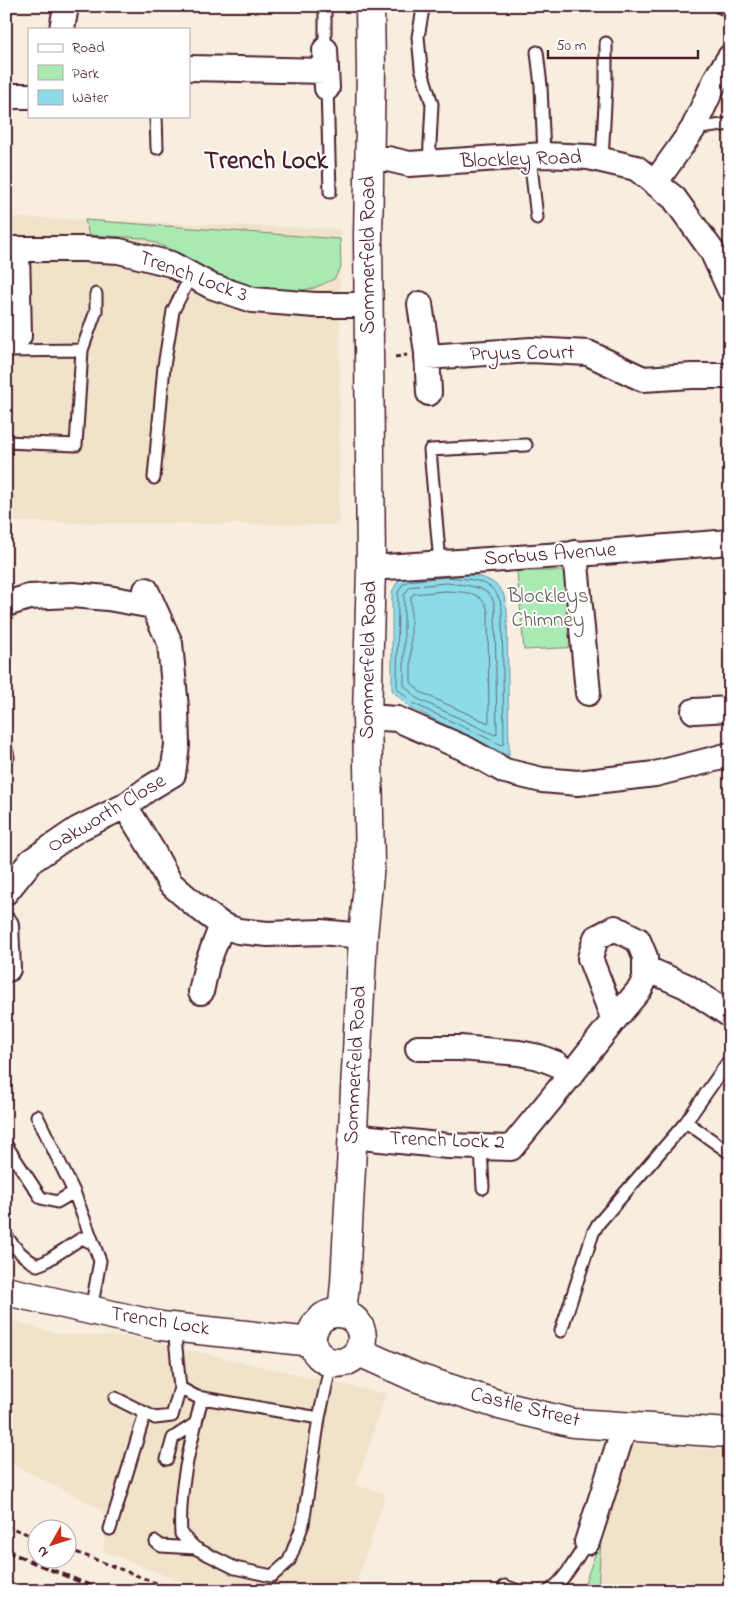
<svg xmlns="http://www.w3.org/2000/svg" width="736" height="1597" font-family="'Indie Flower',sans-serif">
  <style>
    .built { fill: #f1e2ca }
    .green { fill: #a9eab3; stroke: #7a846f }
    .water { fill: #8cdbe9; stroke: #72909d }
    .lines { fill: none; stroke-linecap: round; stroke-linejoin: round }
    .shore { stroke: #646a77; stroke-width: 1 }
    .lane-casing { stroke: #4a1f2b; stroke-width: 15 }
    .street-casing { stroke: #4a1f2b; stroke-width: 28 }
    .secondary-casing { stroke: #4a1f2b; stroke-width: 31 }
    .path { stroke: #4a1f2b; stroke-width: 3; stroke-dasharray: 5 4; stroke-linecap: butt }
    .lane { stroke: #fff; stroke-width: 11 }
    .street { stroke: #fff; stroke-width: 24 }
    .secondary { stroke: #fff; stroke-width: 28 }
    .rail { stroke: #4a1f2b; stroke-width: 4; stroke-dasharray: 8 4; stroke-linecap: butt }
    .labels { text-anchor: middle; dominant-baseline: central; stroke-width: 4; stroke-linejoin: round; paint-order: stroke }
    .street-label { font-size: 21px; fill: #4a1f2b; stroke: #fff }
    .park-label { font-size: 21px; fill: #665c54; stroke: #fff }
    .district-label { font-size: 26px; font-weight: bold; fill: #4a1f2b; stroke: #fff }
  </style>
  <rect width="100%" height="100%" fill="#f7eee0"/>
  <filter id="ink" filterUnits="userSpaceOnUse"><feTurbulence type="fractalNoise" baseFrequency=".02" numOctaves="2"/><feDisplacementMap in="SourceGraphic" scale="10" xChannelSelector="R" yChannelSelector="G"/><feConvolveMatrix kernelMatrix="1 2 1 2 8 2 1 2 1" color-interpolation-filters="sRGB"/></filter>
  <g filter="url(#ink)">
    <path class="built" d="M6 217 340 229 339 525 6 522Z
      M6 1318 58 1334 131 1337 386 1394 356 1485 386 1494 354 1591H204L103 1551 106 1526 104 1514 97 1507 6 1461Z
      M634 1443 730 1451V1591H598L601 1538Z"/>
    <path class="green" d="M85 220 340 239 341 267 334 279 314 288 291 292 254 290 222 279 183 255 144 238 89 235Z
      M517 571H572L580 647 524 650Z
      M601 1538 598 1591H582Z"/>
    <path class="water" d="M447 572C465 574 492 574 503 593 505 597 505 604 507 609L509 756 409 707 392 690V592L398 581 406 576Z"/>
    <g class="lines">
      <path class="shore" d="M447 577C463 579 488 578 497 595 500 599 501 605 502 610L504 743 502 745 412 703 397 688 398 593 402 585 408 581Z
        M447 583C460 585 485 585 492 598 494 602 495 607 495 611L497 733 495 735 416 698 404 685V595L410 587Z
        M447 591C465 593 483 590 488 612L489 721 488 723 420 692 411 682V596L414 594Z"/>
      <g class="lane-casing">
        <path id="lane" d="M718 6 730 11
          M423 9 418 37 421 68 432 104 429 163
          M325 50V6
          M537 52 541 86 544 155
          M327 88 330 192
          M156 116 157 148
          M693 129 730 124
          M530 157 537 218
          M602 160 606 86V43
          M82 350 96 311V294
          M6 351 82 350 76 445 6 442
          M154 478 164 366 173 311 191 275
          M440 563 430 450 526 445
          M6 749 8 757
          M730 1059 686 1122 730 1153
          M37 1116 74 1192 100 1261 91 1310
          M6 1145 41 1198 57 1202 74 1192
          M481 1147 483 1188
          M6 1236C14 1247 25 1259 37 1265L45 1262 82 1238 94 1244
          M174 1328 180 1388 197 1397 319 1418
          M561 1331 593 1233 598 1224 686 1122
          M115 1398 155 1418 172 1416 180 1388
          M202 1398C191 1442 178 1488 181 1534L195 1548 235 1568 272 1576 289 1561 303 1524 319 1418 331 1363
          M167 1459 173 1438 196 1423
          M110 1529 145 1413
          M156 1542 161 1546 195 1548
          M505 1586 518 1591
          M549 1591C565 1580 576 1559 587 1542"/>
      </g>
      <g class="street-casing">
        <path id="street" d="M62 29 66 6
          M325 50 327 88
          M189 68 326 71
          M6 96H29
          M369 159H388L409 164 544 155 589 157 636 168 674 198 712 251 730 290
          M655 183 693 129 717 77 730 57
          M6 249H83L119 251 171 264 211 286 253 300 315 305H369
          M17 250 19 336
          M420 304 427 353 429 393
          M427 357 531 350 588 353 643 379 692 376H730
          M575 553 588 693
          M371 568 591 553 730 542
          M6 604 29 597 72 595 108 598 153 606
          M694 711 730 709
          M367 717 397 719 466 749 505 771 542 780 578 783 655 774 730 755
          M125 806 151 848 170 883 194 904 222 925 238 931 268 934 321 932 363 936
          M6 892 31 861 78 829 125 806 148 789 173 774 177 745 176 708 170 643 146 590
          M6 925 8 969
          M645 968 686 986 730 1015
          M201 992 207 964 222 925
          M570 1076 614 1020 590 958 596 938 615 928 638 940 645 957V979L640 989 614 1020
          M352 1136 448 1146 511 1148 570 1076 557 1064 539 1057 519 1053 460 1048H418
          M587 1542 625 1425"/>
      </g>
      <g class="secondary-casing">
        <path id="secondary" d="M6 1291 161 1326 312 1342
          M312 1338a25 25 0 1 1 50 0a25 25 0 1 1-50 0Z
          M342 1313 345 1283 363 936 370 864 367 717 371 568 368 236 371 70 370 6
          M359 1352 415 1377 503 1406 573 1423 730 1433"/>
      </g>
      <path class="path" d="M395 357 407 355
        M6 1526 38 1538
        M68 1549 177 1591"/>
      <use href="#lane" class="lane"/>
      <use href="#street" class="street"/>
      <use href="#secondary" class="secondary"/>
      <path class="rail" d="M6 1551 103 1591"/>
    </g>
  </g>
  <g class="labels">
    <g class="street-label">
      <text transform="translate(521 160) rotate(-2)">Blockley Road</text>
      <text transform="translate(369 255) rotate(-90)">Sommerfeld Road</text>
      <text transform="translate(193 277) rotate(20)">Trench Lock 3</text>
      <text transform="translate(522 354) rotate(-1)">Pryus Court</text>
      <text transform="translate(550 555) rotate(-4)">Sorbus Avenue</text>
      <text transform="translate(369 660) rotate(-89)">Sommerfeld Road</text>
      <text transform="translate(107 814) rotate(-31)">Oakworth Close</text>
      <text transform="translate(356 1065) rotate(-87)">Sommerfeld Road</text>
      <text transform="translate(447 1141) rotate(2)">Trench Lock 2</text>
      <text transform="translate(160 1322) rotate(9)">Trench Lock</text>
      <text transform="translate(525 1408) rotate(14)">Castle Street</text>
    </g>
    <g class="park-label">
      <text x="548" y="597">Blockleys<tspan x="548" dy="24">Chimney</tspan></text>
    </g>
    <g class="district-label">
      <text x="266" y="162">Trench Lock</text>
    </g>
  </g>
  <rect width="736" height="1597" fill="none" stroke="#fff" stroke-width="25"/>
  <rect x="12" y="12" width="711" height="1572" fill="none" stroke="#4a1f2b" stroke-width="2" filter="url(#ink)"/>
  <rect x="28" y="28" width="162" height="90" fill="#ffffff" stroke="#b7a5aa"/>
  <rect x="38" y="44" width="25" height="8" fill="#ffffff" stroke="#b7a5aa"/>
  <text x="72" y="52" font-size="15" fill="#4a1f2b">Road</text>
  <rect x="38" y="65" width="25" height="15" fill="#a9eab3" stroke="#b7a5aa"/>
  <text x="72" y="78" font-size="15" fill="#4a1f2b">Park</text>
  <rect x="38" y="90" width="25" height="15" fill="#8cdbe9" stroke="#b7a5aa"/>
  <text x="72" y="102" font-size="15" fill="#4a1f2b">Water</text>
  <g transform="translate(52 1544) rotate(231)"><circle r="24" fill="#ffffff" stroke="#b7a5aa"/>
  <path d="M0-4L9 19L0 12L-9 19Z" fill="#c8321e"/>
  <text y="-8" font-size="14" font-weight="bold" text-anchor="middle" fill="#4a1f2b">N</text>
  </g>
  <path d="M548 50v8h150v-8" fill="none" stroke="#4a1f2b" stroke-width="2.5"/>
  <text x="556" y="50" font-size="15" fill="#4a1f2b" stroke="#ffffff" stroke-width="4" paint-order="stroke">50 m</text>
</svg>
